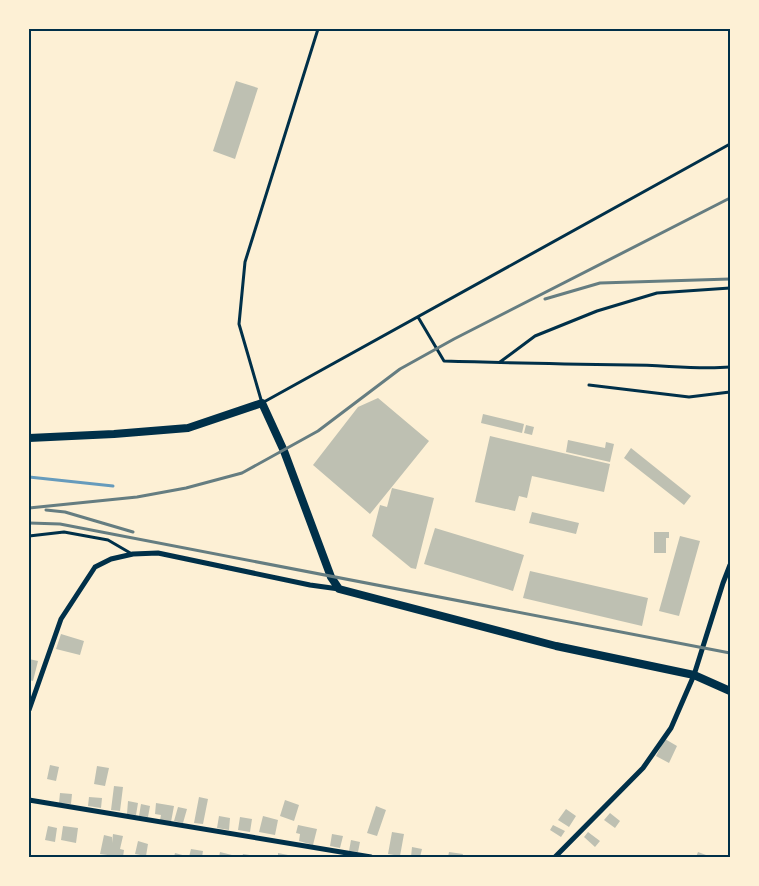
<svg xmlns="http://www.w3.org/2000/svg" width="759" height="886" font-family="'Golos Text',sans-serif">
  <style>
    .lines { fill: none; stroke-linecap: round; stroke-linejoin: round }
    .stream { stroke: #669bbc; stroke-width: 3 }
    .building { fill: #bec0b2 }
    .service { stroke: #003049; stroke-width: 3 }
    .minor { stroke: #003049; stroke-width: 5 }
    .tertiary { stroke: #003049; stroke-width: 8 }
    .rail { stroke: #657d81; stroke-width: 3 }
    .neatline { fill: none; stroke: #003049; stroke-width: 2 }
  </style>
  <rect width="100%" height="100%" fill="#fdf0d5"/>
  <g class="lines">
    <path class="stream" d="M29 477 113 486"/>
  </g>
  <path class="building" d="M236 81 258 88 235 159 213 151Z
    M378 398 429 441 370 514 313 465 358 407Z
    M483 414 524 424 522 433 481 423Z
    M526 425 534 427 532 435 524 433Z
    M490 436 610 464 604 492 532 476 527 498 519 496 515 511 475 502Z
    M568 440 605 448 606 442 614 444 610 462 566 452Z
    M631 448 691 496 684 505 624 458Z
    M392 488 434 498 416 569 411 568 372 536 380 505 387 507Z
    M532 512 579 523 576 534 529 523Z
    M435 528 524 555 513 591 424 564Z
    M654 532H669V538H666V553H654Z
    M680 536 700 541 679 616 659 611Z
    M530 571 648 598 642 626 523 598Z
    M61 634 84 641 80 655 56 649Z
    M29 659 38 661 33 681 29 680Z
    M665 739 677 746 669 763 656 756Z
    M50 765 59 767 56 781 47 779Z
    M97 766 109 768 105 786 94 784Z
    M114 786 123 787 120 811 111 810Z
    M60 793 72 794 71 804 59 803Z
    M89 797 102 798 101 808 88 806Z
    M199 797 208 799 203 824 194 823Z
    M285 800 299 805 294 821 280 816Z
    M128 801 138 803 136 815 127 814Z
    M156 803 174 806 171 822 160 820 161 815 155 814Z
    M141 804 150 806 148 817 139 816Z
    M376 806 386 810 377 836 367 833Z
    M178 807 187 809 183 823 174 821Z
    M566 809 576 816 569 827 558 820Z
    M610 813 620 821 615 828 604 820Z
    M219 816 230 818 229 830 217 828Z
    M263 816 278 820 275 835 259 832Z
    M240 817 252 819 250 832 238 830Z
    M298 825 317 829 313 845 299 841 300 834 296 833Z
    M553 825 565 831 561 837 550 830Z
    M48 826 57 828 55 842 45 840Z
    M63 826 78 828 76 843 61 840Z
    M392 832 404 834 400 856 388 854Z
    M588 832 600 841 595 847 584 837Z
    M113 834 123 836 120 849 124 850 123 857 100 854 104 835 112 837V843Z
    M332 834 343 836 340 848 330 846Z
    M351 840 360 842 358 852 349 851Z
    M138 841 148 844 146 856 135 854Z
    M412 847 422 849 420 857H411Z
    M191 849 203 851 202 857H189Z
    M220 852 232 855 231 857H219Z
    M449 852 463 854 462 857H448Z
    M698 852 706 855 705 857H696Z
    M175 853 186 856V857H174Z
    M278 853 293 856V857H278Z
    M243 854 256 856V857H242Z"/>
  <g class="lines">
    <path class="service" d="M318 29 245 262 239 324 262 403 730 144
      M418 317 444 361C507 363 569 364 631 365 664 365 697 370 730 367
      M500 362 535 336 597 311 657 293 730 288
      M589 385 689 397 730 392
      M29 536 64 532 108 540 132 554"/>
    <path class="minor" d="M29 710 61 619 95 567 111 559 133 554 158 553 310 585 339 589
      M29 800 371 857
      M555 857 643 768 671 728 694 675 723 583 730 565"/>
    <path class="tertiary" d="M29 438 114 434 188 428 262 403 284 451 331 577 339 589 556 646 694 675 730 691"/>
    <path class="rail" d="M545 299 600 283 730 279
      M29 508 137 497 186 488 242 473 318 431 400 369 454 339 730 198
      M46 510 65 512 133 532
      M29 523 60 524 730 653"/>
  </g>
  <rect width="759" height="886" fill="none" stroke="#fdf0d5" stroke-width="60"/>
  <rect x="30" y="30" width="699" height="826" class="neatline"/>
</svg>
